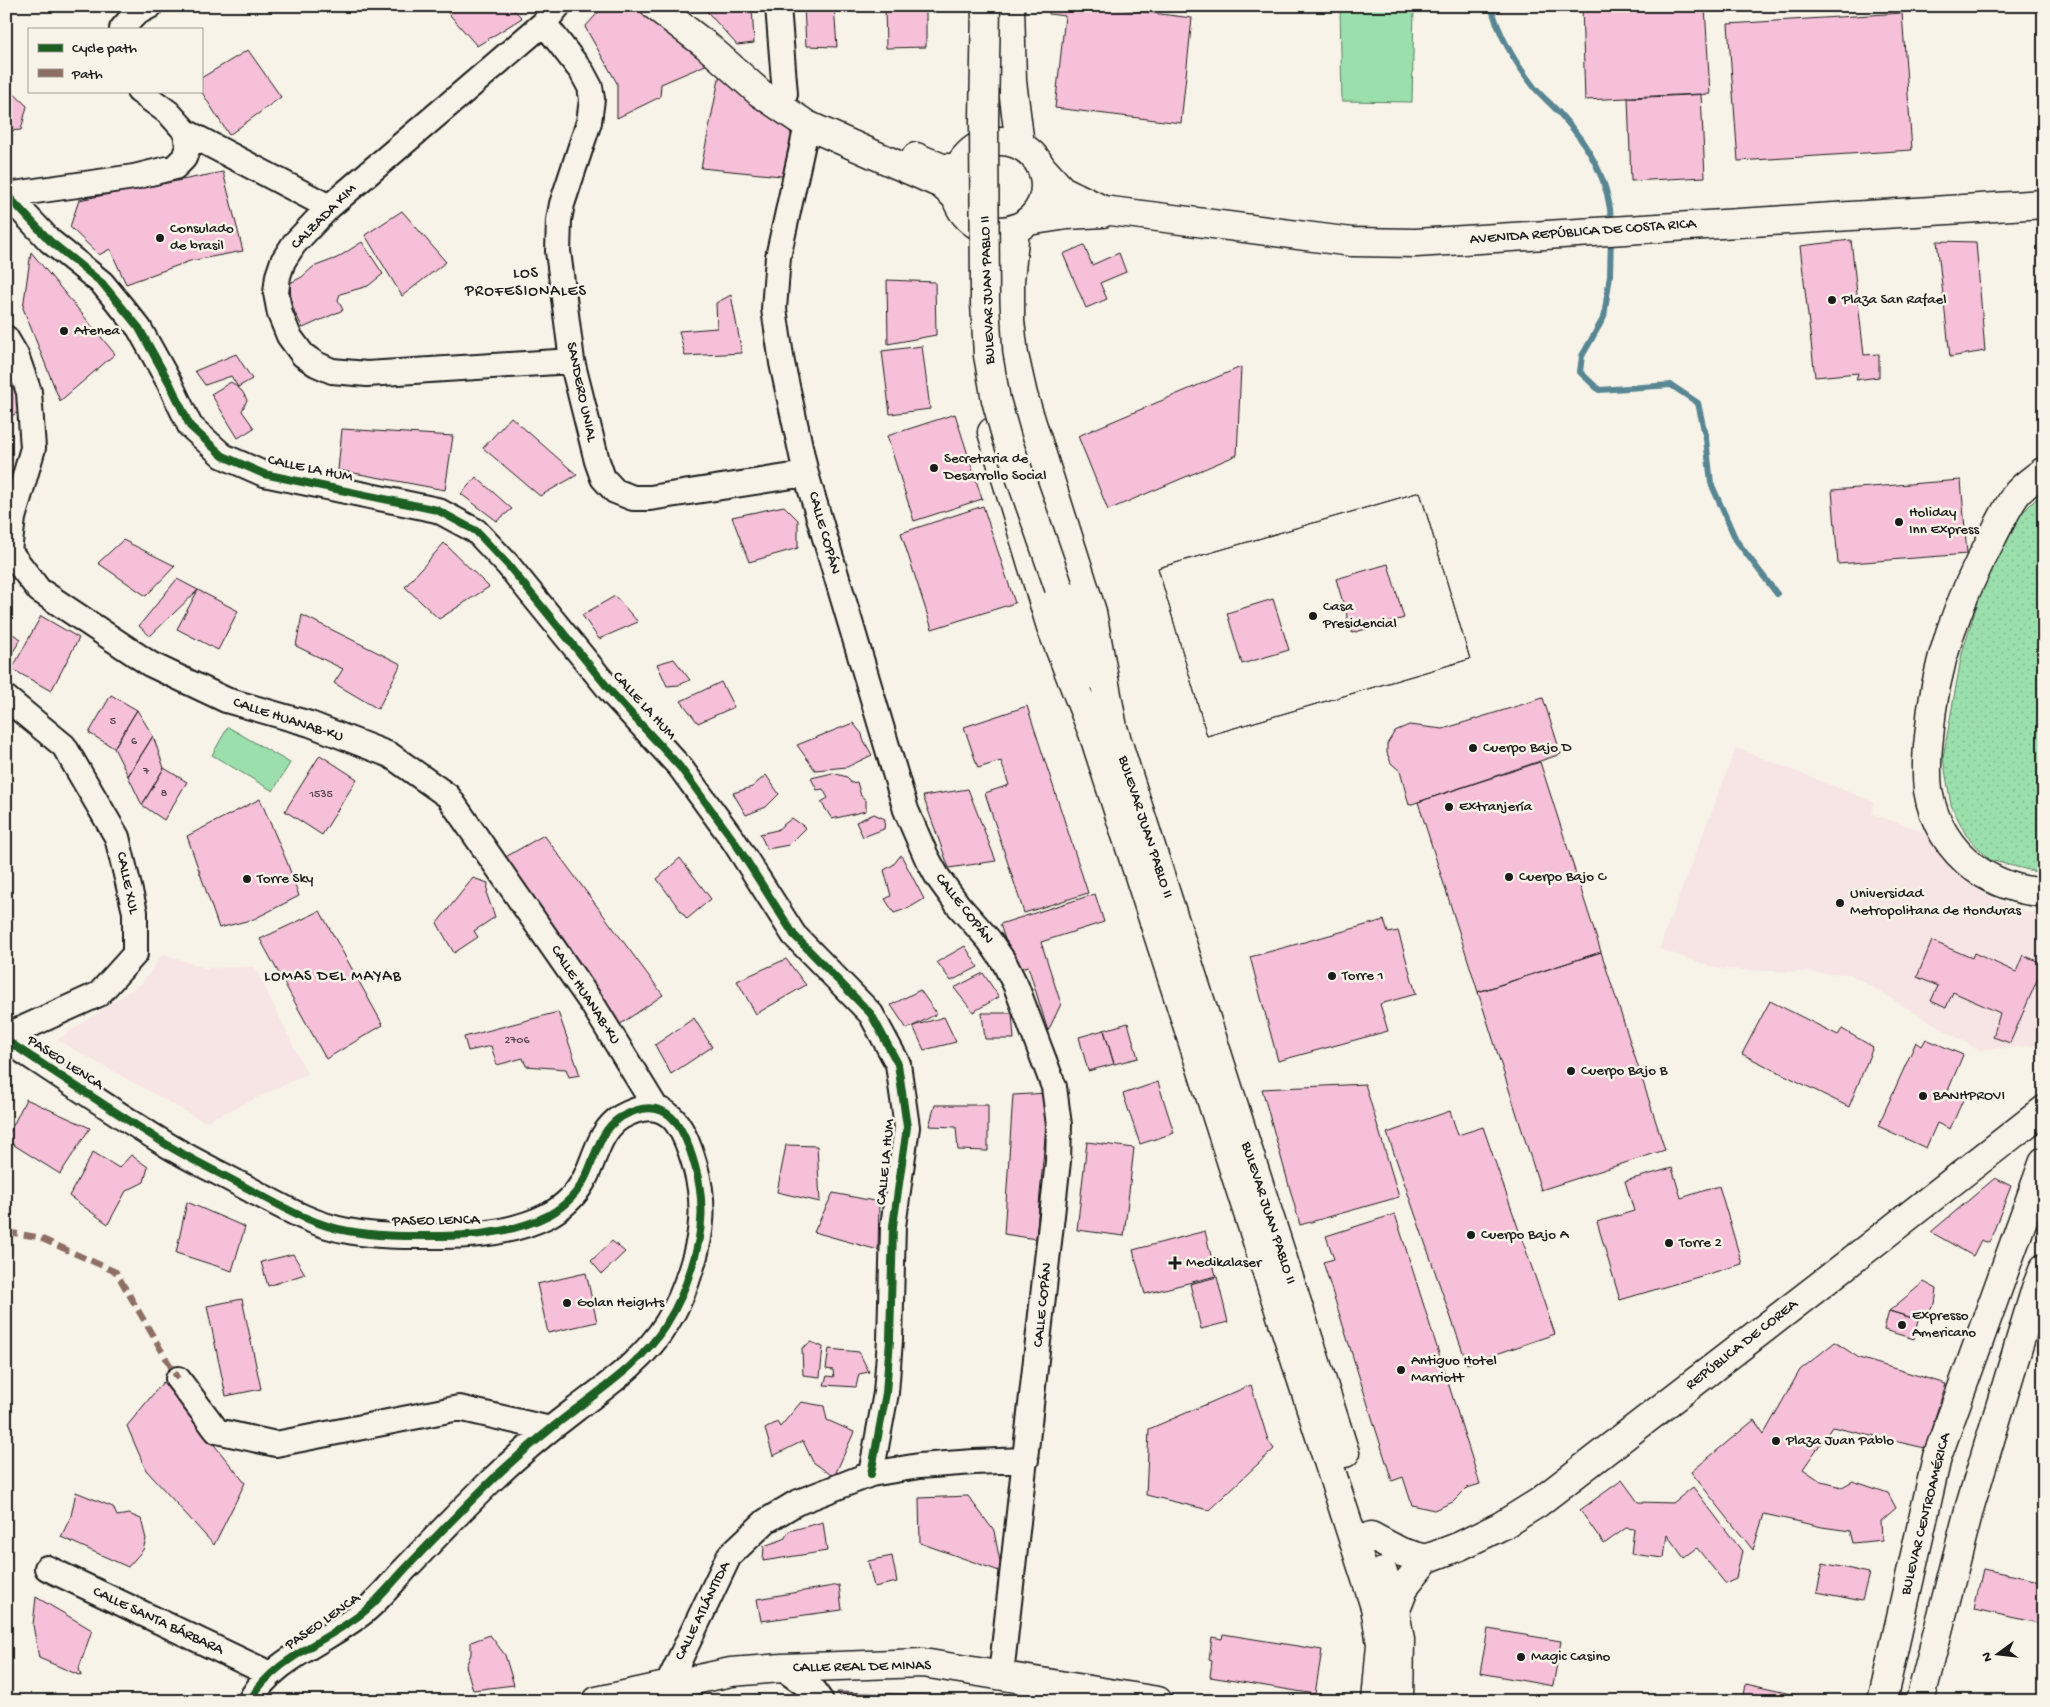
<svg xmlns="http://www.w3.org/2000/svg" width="2050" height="1707" font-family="'Gochi Hand',sans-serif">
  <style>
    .built { fill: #f7e4e4 }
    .park { fill: url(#park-dots); stroke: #5c7e64 }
    .pitch { fill: #9be0ac; stroke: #5c7e64 }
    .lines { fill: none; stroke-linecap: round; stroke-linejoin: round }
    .stream { stroke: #598693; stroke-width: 6 }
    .building { fill: #f6c0d9; stroke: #1c1c1c; fill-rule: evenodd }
    .street-casing { stroke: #1c1c1c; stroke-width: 28 }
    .secondary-casing { stroke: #1c1c1c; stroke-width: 31 }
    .primary-casing { stroke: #1c1c1c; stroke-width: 31 }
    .street { stroke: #f7f3e8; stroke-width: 24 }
    .secondary { stroke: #f7f3e8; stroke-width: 28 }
    .primary { stroke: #f7f3e8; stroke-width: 28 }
    .primary-bridge-casing { stroke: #1c1c1c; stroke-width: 31; stroke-linecap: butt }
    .primary-bridge { stroke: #f7f3e8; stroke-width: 28 }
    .quiet { stroke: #8d6e63; stroke-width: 6; stroke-dasharray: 12 6; stroke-linecap: butt }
    .cycleway-casing { stroke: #f7f3e8; stroke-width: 11 }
    .cycleway { stroke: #1b5e20; stroke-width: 8 }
    .poi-dot { fill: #1c1c1c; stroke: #f7f3e8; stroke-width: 2 }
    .labels { text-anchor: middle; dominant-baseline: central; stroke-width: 5; stroke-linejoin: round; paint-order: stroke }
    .number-label { font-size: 12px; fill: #52454b }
    .street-label { font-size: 15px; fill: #1c1c1c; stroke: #f7f3e8 }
    .poi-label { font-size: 15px; fill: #1c1c1c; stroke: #f7f3e8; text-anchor: start }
    .neighbourhood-label { font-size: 16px; letter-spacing: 1px; fill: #1c1c1c; stroke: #f7f3e8 }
  </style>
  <defs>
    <pattern id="park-dots" width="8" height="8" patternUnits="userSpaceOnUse" patternTransform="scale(1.25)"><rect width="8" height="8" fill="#9be0ac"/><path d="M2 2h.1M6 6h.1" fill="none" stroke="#85c093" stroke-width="1.8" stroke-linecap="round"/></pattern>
  </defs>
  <rect width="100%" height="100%" fill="#f7f3e8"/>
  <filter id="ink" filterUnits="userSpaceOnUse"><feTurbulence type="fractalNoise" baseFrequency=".02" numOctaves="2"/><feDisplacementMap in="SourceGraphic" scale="10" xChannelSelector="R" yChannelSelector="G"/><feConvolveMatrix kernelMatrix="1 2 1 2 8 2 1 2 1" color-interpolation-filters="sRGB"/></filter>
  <g filter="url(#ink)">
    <path class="built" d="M1736 748 1874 802 1872 814 1922 831 1967 882 1988 896 2019 910 2044 914V1045L1978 1050 1850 974 1719 969 1659 949Z
      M163 954 204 968 255 967 307 1074 205 1122 57 1040 142 983Z"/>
    <path class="park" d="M2044 491V874L1990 860 1966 835 1951 805 1943 758 1962 653 1987 572 2013 522Z"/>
    <path class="pitch" d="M1340 6H1414L1412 102 1342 101Z
      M228 727 290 763 273 791 212 755Z"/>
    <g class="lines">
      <path class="stream" d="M1491 6C1499 35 1516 64 1534 87 1542 97 1553 105 1561 115 1588 144 1611 183 1611 224
        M1611 236 1610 275 1604 317 1582 356 1580 372 1599 390 1671 385 1698 403 1706 439 1711 483 1736 540 1777 594"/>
    </g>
    <path class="building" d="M442 6H510L522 18 477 46Z
      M604 6H638L708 64 661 84 660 97 617 118V83L585 27Z
      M702 6H752L754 43 737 45Z
      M804 6H834L837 47 806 46Z
      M885 6H926V47L886 48Z
      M1049 6H1097L1192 18 1181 123 1055 108 1065 16 1049 14Z
      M1582 6H1705L1710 94 1585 100Z
      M1902 13 1912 150 1738 161 1728 24Z
      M248 50 281 97 229 135 201 91V78Z
      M720 74 733 89 785 120 796 146 791 177 701 168Z
      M6 86 27 106 21 130 6 131Z
      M1701 94 1705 177 1631 181 1628 97Z
      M223 172 243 251 190 261 126 284 110 249 99 255 70 227 79 200Z
      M402 211 446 262 402 296 365 235Z
      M1851 240 1864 355 1879 354V377L1856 380 1858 373 1815 377 1800 246Z
      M1937 241 1976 242 1985 351 1950 357Z
      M362 242 383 274 368 286 340 294 338 300 343 310 303 328 295 313 291 301 290 283 302 277 313 267 337 258Z
      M1084 245 1092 265 1119 253 1126 272 1100 283 1107 299 1086 308 1063 254Z
      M31 252 115 354 60 401 23 308Z
      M887 280 935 282 936 335 888 344Z
      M731 295 742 353 685 356 679 331 717 328 716 303Z
      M922 346 930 409 890 414 882 351Z
      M236 354 252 379 238 387 231 376 205 385 195 371Z
      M1241 367 1237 455 1108 510 1078 436Z
      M14 377 24 409 6 419V382Z
      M231 382 242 391 247 400 242 411 254 428 238 438 211 394Z
      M955 414 982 499 914 521 887 436Z
      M511 417 577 475 540 496 483 448Z
      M342 429 453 436 445 490 338 470Z
      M476 477 512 509 497 521 461 494Z
      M1961 480 1967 554 1838 564 1832 490Z
      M1420 492 1470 659 1207 736 1158 568ZM1388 564 1404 618 1352 633 1336 579ZM1273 599 1289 650 1242 664 1227 613Z
      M1420 492 1470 659 1207 736 1158 568Z
      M784 506 798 520V548L749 562 732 517Z
      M983 506 1015 603 932 629 901 533Z
      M123 540 175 566 146 596 98 563Z
      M444 543 489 587 439 619 405 587Z
      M177 579 198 590 150 636 139 626Z
      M198 590 238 611 218 650 177 629Z
      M615 596 638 622 599 639 582 615Z
      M302 615 401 664 378 709 334 683 343 669 296 646Z
      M41 616 79 638 51 691 12 669Z
      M6 630 21 639 6 663Z
      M674 659 690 680 679 685 667 686 657 664Z
      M721 682 734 707 698 723 681 701Z
      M111 695 137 710 114 748 89 733Z
      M1543 698 1561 754 1409 805 1400 771 1391 763 1387 753V744L1395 731 1409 725 1443 729Z
      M1027 706 1088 893 1024 913 985 793 1009 785 1001 761 978 768 964 727Z
      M137 710 153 736 128 776 114 748Z
      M853 723 862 734 863 739 872 755 847 767 815 770 797 745Z
      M153 736 164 768 142 805 128 776Z
      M320 755 357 779 322 835 285 811Z
      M1540 762 1601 952 1478 992 1418 802Z
      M164 768 187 782 164 820 142 805Z
      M833 773 847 777 851 783 857 782 861 796 866 800V811L832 819 821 802 828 798 823 789 817 790 811 778Z
      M766 775 779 794 766 807 746 815 733 793 752 787Z
      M968 789 996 861 949 868 923 796Z
      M260 799 287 862 299 896 254 919 219 928 187 836Z
      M874 814 885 819 884 829 863 837 856 822Z
      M792 818 806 828 789 845 767 849 760 834 777 830Z
      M544 835 663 995 619 1025 502 859Z
      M901 855 924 899 909 908 894 913 885 899 891 896 884 870 893 865Z
      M680 858 711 899 687 919 657 879Z
      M473 878 488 883 487 895 495 917 474 931 478 937 454 953 437 923Z
      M1095 894 1104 922 1041 942 1061 1004 1048 1031 1028 966 1015 970 1000 924Z
      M320 911 383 1025 326 1059 260 939Z
      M1384 920 1388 933 1398 931 1416 994 1380 1004 1388 1031 1278 1061 1250 957Z
      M1932 941 1972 958 1974 953 2016 972 2023 955 2044 964 2010 1043 1993 1037 2000 1013 1953 992 1946 1008 1931 1001 1938 986 1917 977Z
      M965 946 978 967 951 981 937 962Z
      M1601 952 1665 1150 1541 1190 1478 992Z
      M786 959 806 985 756 1014 737 981Z
      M983 973 999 997 973 1012 954 988Z
      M920 990 937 1014 907 1029 891 1005Z
      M1770 1001 1838 1035 1842 1029 1873 1047 1849 1107 1742 1054Z
      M558 1012 580 1075 569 1077 566 1069 526 1066 523 1058 497 1065 491 1046 468 1051 464 1037Z
      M982 1013H1012L1014 1039H985Z
      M944 1017 956 1042 924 1050 913 1026Z
      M694 1018 712 1047 671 1074 655 1045Z
      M1128 1023 1138 1058 1114 1064 1104 1030Z
      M1104 1030 1114 1064 1088 1071 1079 1037Z
      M1926 1039 1963 1055 1947 1093 1963 1100 1950 1129 1937 1123 1926 1148 1878 1126 1916 1042 1922 1046Z
      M1158 1082 1174 1133 1140 1144 1123 1094Z
      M1365 1084 1399 1197 1300 1225 1262 1089Z
      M1049 1093 1036 1239 1004 1234 1013 1095Z
      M26 1099 90 1128 60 1174 6 1140Z
      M935 1105H988V1151L958 1150 956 1127 929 1126Z
      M1450 1111 1458 1135 1483 1127 1555 1334 1467 1364 1387 1133Z
      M1087 1142 1134 1148 1124 1236 1077 1230Z
      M786 1145 817 1146 820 1202 777 1192Z
      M93 1152 119 1168 131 1155 148 1167 144 1182 126 1191 108 1224 69 1196Z
      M1672 1168 1681 1198 1719 1186 1742 1264 1620 1300 1597 1222 1634 1211 1625 1181Z
      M1995 1178 2011 1186 1989 1243 1981 1240 1973 1256 1931 1232Z
      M833 1193 879 1202 878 1250 814 1232Z
      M187 1202 245 1227 232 1271 176 1253Z
      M1395 1214 1480 1484 1467 1488 1453 1502 1434 1510 1412 1505 1403 1477 1392 1481 1323 1262 1334 1259 1326 1236Z
      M1205 1231 1216 1276 1145 1294 1133 1250Z
      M612 1241 625 1252 602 1274 591 1261Z
      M293 1254 305 1274 268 1286 261 1262Z
      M586 1273 597 1322 548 1333 537 1284Z
      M1217 1277 1228 1322 1201 1329 1190 1284Z
      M1924 1282 1937 1289 1935 1304 1919 1320 1889 1311Z
      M242 1299 261 1389 226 1396 207 1306Z
      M1889 1311 1919 1320 1914 1339 1884 1330Z
      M811 1342 823 1347 820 1377 803 1375 802 1348Z
      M1835 1342 1859 1358 1946 1384 1925 1448 1832 1427 1803 1469 1822 1482 1842 1487 1853 1481 1888 1493 1896 1508 1881 1521 1882 1540 1853 1543 1850 1531 1822 1527 1764 1514 1753 1550 1691 1472 1754 1420 1764 1434 1800 1370Z
      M829 1349 859 1352 869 1372 859 1374 856 1387 824 1385 827 1376 834 1377 833 1370 826 1369Z
      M163 1382 245 1483 214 1545 146 1470 127 1426Z
      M1251 1385 1268 1440 1274 1449 1209 1510 1146 1495 1149 1429Z
      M801 1402 824 1406 827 1420 854 1432 834 1477 813 1462 803 1441 773 1456 765 1429 777 1422 780 1427Z
      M1622 1480 1638 1502 1673 1503 1693 1487 1742 1551 1736 1578 1725 1583 1697 1548 1684 1558 1667 1535 1664 1558 1631 1554 1634 1529 1626 1528 1604 1544 1580 1510Z
      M76 1492 113 1507 117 1516 129 1514 141 1519 146 1539 143 1550 128 1567 61 1537 71 1516Z
      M968 1496 994 1531 1002 1572 920 1543 919 1498Z
      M823 1522 827 1551 763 1561 764 1546 784 1539 789 1531Z
      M892 1556 897 1582 874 1587 868 1561Z
      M1823 1563 1869 1573 1862 1601 1817 1592Z
      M1983 1569 2044 1582V1597L2038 1623 1974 1609Z
      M839 1585 842 1610 761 1621 757 1599Z
      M36 1597 92 1630 79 1668 81 1676 39 1658 33 1625Z
      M1488 1629 1561 1641 1553 1686 1480 1673Z
      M1223 1634 1322 1650 1315 1694 1210 1677 1212 1661 1209 1660 1212 1637 1222 1639Z
      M490 1635 505 1655 514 1685 473 1690 466 1666 471 1654V1642Z
      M1746 1684 1822 1701H1743Z
      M837 1692 956 1696V1701H844Z"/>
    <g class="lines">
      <g class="street-casing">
        <path id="street" d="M558 6 544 23 329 207 294 244 283 261 278 276 276 293 280 314 289 336 303 355 316 364 332 371 367 374 572 361
          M778 6 785 94
          M544 23 582 72 590 87 592 99 589 122 562 204 559 220 558 251 572 361 597 461 603 478 615 491 633 498H650L806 474
          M122 29 135 14 150 6
          M807 125 778 257 774 309 782 363 806 474 906 810 926 856 937 876 958 905 989 940 1004 962 1016 986 1054 1087 1059 1125 1058 1161 1001 1675
          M186 132 329 207
          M6 194 50 241 102 283 139 328 170 384 190 426 223 456 264 474 437 510 476 531 508 565 613 694 680 767 734 841 794 935 871 1014 898 1064 907 1127 893 1226 890 1340 886 1393 871 1474
          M7 195 134 177 175 167 184 158 188 147 186 132 169 113 139 91
          M6 338 16 355 29 392 33 448 13 518 9 551 39 590 150 664 226 700 310 724 390 755 448 796 593 1005 656 1108
          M6 698 64 746 117 837 135 912V954L99 994 6 1036
          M6 1040C59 1075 111 1110 164 1143 191 1160 220 1173 247 1188 279 1205 312 1225 348 1231 379 1237 411 1236 442 1236 478 1236 516 1232 549 1215 565 1206 578 1193 586 1176 596 1155 600 1130 621 1117 668 1091 684 1127 695 1166 705 1201 703 1232 692 1266 686 1286 678 1306 667 1323 645 1359 609 1384 576 1409 547 1431 518 1455 492 1480 462 1509 433 1540 404 1570 392 1583 380 1598 366 1610 331 1640 272 1658 250 1701
          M178 1379 217 1431 276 1444 459 1408 550 1429
          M47 1568 270 1674
          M782 1668 813 1690 821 1701
          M667 1686 729 1556 766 1521 796 1503 871 1474 919 1466 974 1462 1026 1460"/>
      </g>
      <g class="secondary-casing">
        <path id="secondary" d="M655 6 706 45 760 93 807 125 941 184 956 197
          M916 157 942 168H958
          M1041 167 1062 190 1103 210 1352 242 1416 243 2044 204
          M1028 221 1067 215 1103 213
          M1371 1536 1401 1552 1426 1559
          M1395 1612 1406 1584 1426 1559 1460 1546 1501 1526 1538 1503 1823 1283 2044 1110
          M597 1701 731 1672 782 1668 923 1663 1158 1701"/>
      </g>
      <g class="primary-casing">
        <path id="primary" d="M1010 6 1012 81 1020 145
          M955 186a45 45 0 1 1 90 0a45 45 0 1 1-90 0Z
          M1015 229 1010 281V321L1014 355 1023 395 1092 612 1113 728 1345 1453
          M992 432 1051 627 1093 733 1375 1607 1381 1644 1376 1701
          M2044 471C2035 478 2022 486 2015 496 2007 508 2000 522 1993 536 1959 599 1934 664 1929 737 1927 754 1926 773 1928 790 1933 822 1950 850 1976 869 1994 882 2021 892 2044 892
          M1059 588 1091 674
          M1383 1572 1395 1612 1400 1639 1399 1701
          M1882 1701 1937 1457 2044 1161
          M1920 1701 1970 1506 2036 1288 2044 1268"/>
      </g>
      <use href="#street" class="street"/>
      <use href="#secondary" class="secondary"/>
      <use href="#primary" class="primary"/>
      <g class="primary-bridge-casing">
        <path id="primary-bridge" d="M986 6 984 118 985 303 988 355 996 400 1007 439 1059 588"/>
      </g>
      <use href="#primary-bridge" class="primary-bridge"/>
      <path class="quiet" d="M6 1232 38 1237 116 1272 178 1379"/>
      <g class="cycleway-casing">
        <path id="cycleway" d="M6 194 50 241 102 283 139 328 170 384 190 426 223 456 264 474 437 510 476 531 508 565 613 694 680 767 734 841 794 935 871 1014 898 1064 907 1127 893 1226 890 1340 886 1393 871 1474
          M6 1040C59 1075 111 1110 164 1143 191 1160 220 1173 247 1188 279 1205 312 1225 348 1231 379 1237 411 1236 442 1236 478 1236 516 1232 549 1215 565 1206 578 1193 586 1176 596 1155 600 1130 621 1117 668 1091 684 1127 695 1166 705 1201 703 1232 692 1266 686 1286 678 1306 667 1323 645 1359 609 1384 576 1409 547 1431 518 1455 492 1480 462 1509 433 1540 404 1570 392 1583 380 1598 366 1610 331 1640 272 1658 250 1701"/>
      </g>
      <use href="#cycleway" class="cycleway"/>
    </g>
  </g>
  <g class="poi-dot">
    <circle cx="160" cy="238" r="5"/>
    <circle cx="1832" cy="300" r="5"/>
    <circle cx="64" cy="331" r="5"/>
    <circle cx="934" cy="468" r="5"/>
    <circle cx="1899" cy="522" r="5"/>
    <circle cx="1313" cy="616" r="5"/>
    <circle cx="1473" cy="748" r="5"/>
    <circle cx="1449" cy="807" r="5"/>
    <circle cx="1509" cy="877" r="5"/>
    <circle cx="247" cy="879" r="5"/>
    <circle cx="1840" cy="903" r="5"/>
    <circle cx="1332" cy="976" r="5"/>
    <circle cx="1571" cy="1071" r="5"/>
    <circle cx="1923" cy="1096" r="5"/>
    <circle cx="1471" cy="1235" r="5"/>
    <circle cx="1669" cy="1243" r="5"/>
    <path d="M1172.5 1255.5h5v5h5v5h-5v5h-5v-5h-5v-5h5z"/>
    <circle cx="567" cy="1303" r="5"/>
    <circle cx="1902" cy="1325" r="5"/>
    <circle cx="1401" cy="1370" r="5"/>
    <circle cx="1776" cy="1441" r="5"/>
    <circle cx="1521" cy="1657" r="5"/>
  </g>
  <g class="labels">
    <g class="number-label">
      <text x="113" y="722">5</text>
      <text x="134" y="742">6</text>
      <text x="146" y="772">7</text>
      <text x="164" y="794">8</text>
      <text x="321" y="795">1535</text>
      <text x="517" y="1041">2706</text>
    </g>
    <g class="street-label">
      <text transform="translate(324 217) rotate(-45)">CALZADA KIM</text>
      <text transform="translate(1583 232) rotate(-4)">AVENIDA REPÚBLICA DE COSTA RICA</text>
      <text transform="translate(988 290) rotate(-92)">BULEVAR JUAN PABLO II</text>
      <text transform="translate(581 392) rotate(78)">SANDERO UNIAL</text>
      <text transform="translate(310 469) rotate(12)">CALLE LA HUM</text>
      <text transform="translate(824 533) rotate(74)">CALLE COPÁN</text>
      <text transform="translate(644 706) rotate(48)">CALLE LA HUM</text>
      <text transform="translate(288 720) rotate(18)">CALLE HUANAB-KU</text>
      <text transform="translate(1145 827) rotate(72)">BULEVAR JUAN PABLO II</text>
      <text transform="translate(127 883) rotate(78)">CALLE XUL</text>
      <text transform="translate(964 909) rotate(52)">CALLE COPÁN</text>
      <text transform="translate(585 995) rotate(57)">CALLE HUANAB-KU</text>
      <text transform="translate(65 1063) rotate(33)">PASEO LENCA</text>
      <text transform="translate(886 1162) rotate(-84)">CALLE LA HUM</text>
      <text transform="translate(1268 1213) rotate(72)">BULEVAR JUAN PABLO II</text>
      <text transform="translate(436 1221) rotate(-1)">PASEO LENCA</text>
      <text transform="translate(1043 1305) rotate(-84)">CALLE COPÁN</text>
      <text transform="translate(1742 1345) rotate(-38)">REPÚBLICA DE COREA</text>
      <text transform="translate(1926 1514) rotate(-76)">BULEVAR CENTROAMÉRICA</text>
      <text transform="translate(703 1611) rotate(-64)">CALLE ATLÁNTIDA</text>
      <text transform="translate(158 1621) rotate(25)">CALLE SANTA BÁRBARA</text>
      <text transform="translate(323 1622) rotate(-35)">PASEO LENCA</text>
      <text transform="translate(862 1667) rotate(-1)">CALLE REAL DE MINAS</text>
    </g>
    <g class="poi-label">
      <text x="170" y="229">Consulado<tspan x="170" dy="17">de brasil</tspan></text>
      <text x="1842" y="300">Plaza San Rafael</text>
      <text x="74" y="331">Atenea</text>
      <text x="944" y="459">Secretaria de<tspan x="944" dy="17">Desarrollo Social</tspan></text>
      <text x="1909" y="513">Holiday<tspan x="1909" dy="17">Inn Express</tspan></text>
      <text x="1323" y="607">Casa<tspan x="1323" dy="17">Presidencial</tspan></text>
      <text x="1483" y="748">Cuerpo Bajo D</text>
      <text x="1459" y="807">Extranjería</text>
      <text x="1519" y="877">Cuerpo Bajo C</text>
      <text x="257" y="879">Torre Sky</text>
      <text x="1850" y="894">Universidad<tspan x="1850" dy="17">Metropolitana de Honduras</tspan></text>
      <text x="1342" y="976">Torre 1</text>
      <text x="1581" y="1071">Cuerpo Bajo B</text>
      <text x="1933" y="1096">BANHPROVI</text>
      <text x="1481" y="1235">Cuerpo Bajo A</text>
      <text x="1679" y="1243">Torre 2</text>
      <text x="1186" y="1263">Medikalaser</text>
      <text x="577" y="1303">Golan Heights</text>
      <text x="1912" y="1316">Expresso<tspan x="1912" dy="17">Americano</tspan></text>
      <text x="1411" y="1361">Antiguo Hotel<tspan x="1411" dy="17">Marriott</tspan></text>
      <text x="1786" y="1441">Plaza Juan Pablo</text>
      <text x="1531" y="1657">Magic Casino</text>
    </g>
    <g class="neighbourhood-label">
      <text x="526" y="274">LOS<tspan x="526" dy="18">PROFESIONALES</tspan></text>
      <text x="333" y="977">LOMAS DEL MAYAB</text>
    </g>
  </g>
  <rect width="2050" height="1707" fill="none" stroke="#f7f3e8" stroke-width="25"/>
  <rect x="12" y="12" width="2025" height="1682" fill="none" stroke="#1c1c1c" stroke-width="2" filter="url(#ink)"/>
  <rect x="28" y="28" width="175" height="65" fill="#f7f3e8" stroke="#9f9d96"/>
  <rect x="38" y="44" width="25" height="8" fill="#1b5e20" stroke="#9f9d96"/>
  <text x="72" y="52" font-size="15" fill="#1c1c1c">Cycle path</text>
  <rect x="38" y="69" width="25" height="8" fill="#8d6e63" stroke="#9f9d96"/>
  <text x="72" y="78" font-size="15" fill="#1c1c1c">Path</text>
  <g transform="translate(1998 1654) rotate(255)" stroke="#f7f3e8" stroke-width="4" paint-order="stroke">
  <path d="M0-4L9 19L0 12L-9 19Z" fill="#1c1c1c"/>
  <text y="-8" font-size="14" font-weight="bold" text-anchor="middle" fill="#1c1c1c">N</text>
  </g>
</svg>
